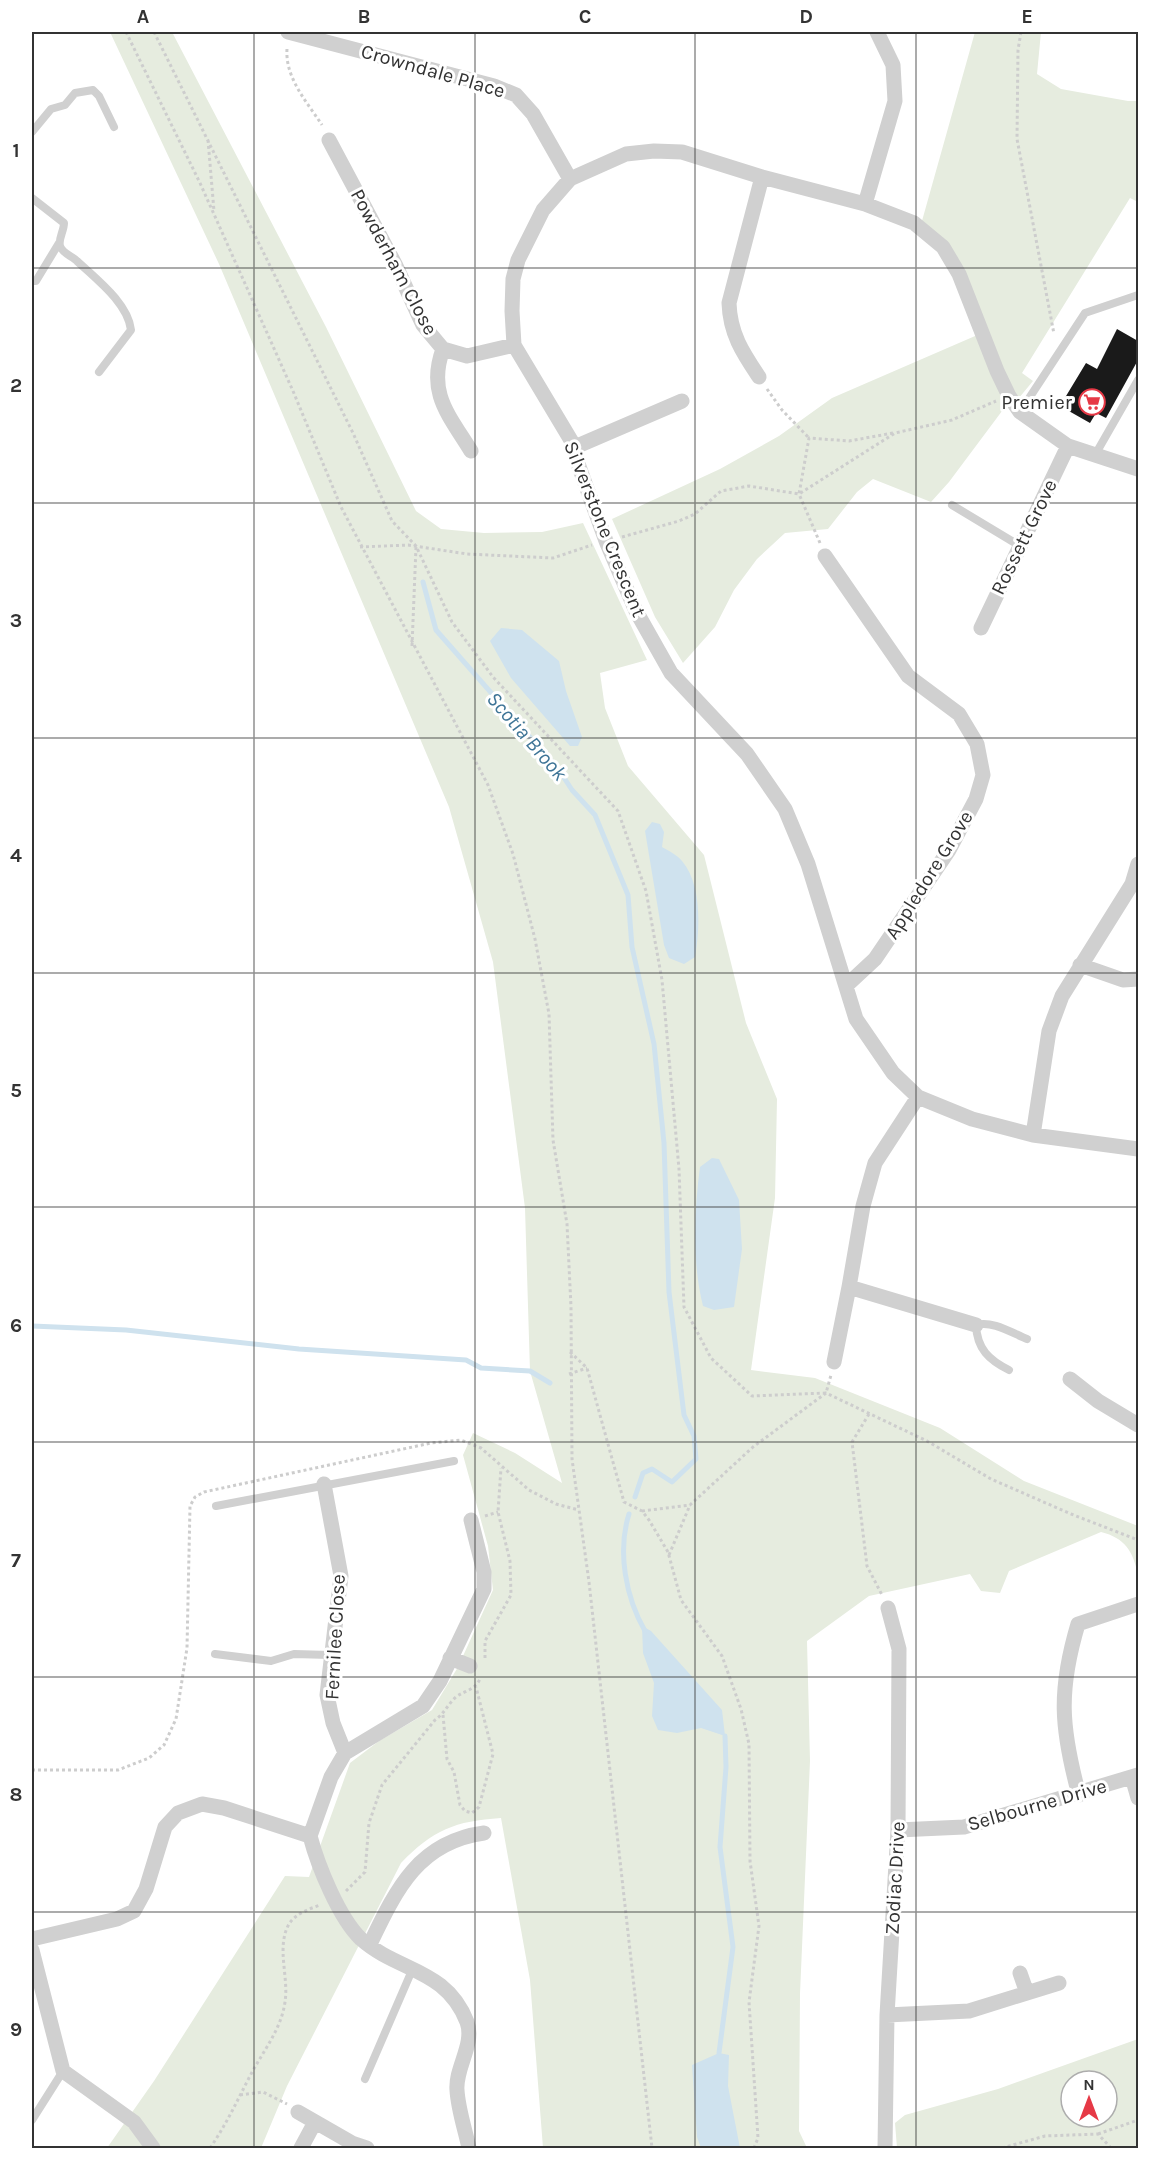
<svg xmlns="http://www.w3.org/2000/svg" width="1170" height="2180" font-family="Karla,sans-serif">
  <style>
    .green { fill: #e6ecdf; fill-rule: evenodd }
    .water { fill: #cfe2ee }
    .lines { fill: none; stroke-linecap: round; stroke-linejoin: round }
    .stream { stroke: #cfe2ee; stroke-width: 5 }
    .building { fill: #1a1a1a }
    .path { stroke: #cdcdcd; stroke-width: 3; stroke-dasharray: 3 3; stroke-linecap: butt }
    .lane { stroke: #d0d0d0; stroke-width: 8 }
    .street { stroke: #d0d0d0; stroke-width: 15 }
    .grid { fill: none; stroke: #333; stroke-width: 1.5; stroke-opacity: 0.55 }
    .labels { text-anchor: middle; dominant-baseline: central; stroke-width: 6; stroke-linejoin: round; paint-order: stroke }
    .street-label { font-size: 20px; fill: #333; stroke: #fff }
    .poi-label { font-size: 20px; fill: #333; stroke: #fff; text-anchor: end }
    .water-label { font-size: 21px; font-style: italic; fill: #3f7597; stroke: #fff }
    .neatline { fill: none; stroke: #333; stroke-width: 2 }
    .grid-label { font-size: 20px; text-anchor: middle; font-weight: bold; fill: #333 }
  </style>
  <rect width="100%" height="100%" fill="#fff"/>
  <path class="green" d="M110 32H172L326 327 416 511 441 529 484 533 542 532 583 523 647 660 600 673 605 708 628 766 704 855 746 1023 777 1099 775 1198 751 1370 815 1378 940 1428 1024 1481 1138 1526V1575C1133 1551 1125 1538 1101 1532L1009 1571 1000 1593 981 1591 970 1574 869 1596 807 1641 810 1761 800 1994 799 2131 807 2148H543L530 1980 501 1818C455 1821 433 1830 401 1863L287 2086 261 2148H107L154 2081 285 1876 309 1877 350 1763 379 1741 432 1710 458 1667 493 1590 488 1546 463 1455 473 1433 515 1453 562 1483 530 1371 525 1208 493 962 449 807 219 264Z
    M975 32H1041L1037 74 1061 89 1128 101H1138V202L1130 198 1022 373 1033 381 1014 404 1011 399 949 482 931 502 873 479 857 492 828 529 785 533 757 559 734 590 715 627 683 663 655 617 612 519 720 469 779 436 832 398 982 333 967 290 920 228Z
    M1138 2039V2148H897L895 2123 905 2115 998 2089ZM1071 2081H1107V2117H1071Z"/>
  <path class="water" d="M501 628 522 630 559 661 566 691 582 737 578 746H570L511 678 490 641Z
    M652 822 660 824 664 832 662 847C669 851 677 855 682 861 702 884 700 929 695 957L684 964 669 958 664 945 645 831Z
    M712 1158 719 1159 739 1200 742 1249 734 1307 714 1310 703 1306C692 1262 694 1212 700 1167Z
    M642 1626 651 1631 722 1710 725 1736 701 1728 677 1733 658 1730 652 1716 654 1683 643 1653Z
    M719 2053 729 2055 728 2086 740 2148H701L697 2137 692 2065Z"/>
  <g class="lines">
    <path class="stream" d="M423 582 436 630 559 770 572 790 595 815 628 895 632 947 654 1044 664 1143 669 1292 684 1415 694 1436 696 1459 672 1482 652 1469 643 1473 635 1497
      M32 1326 126 1330 299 1349 466 1360 481 1368 530 1371 550 1383
      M629 1514C617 1552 626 1598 645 1631
      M719 2053 733 1947 720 1847 726 1767 725 1736"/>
  </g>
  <path class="building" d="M1117 329 1138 341V360L1106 418 1096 413 1090 423 1060 406 1086 363 1097 369Z"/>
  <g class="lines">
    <path class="path" d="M126 32 200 183 293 391 341 507 488 785 513 854 535 939 549 1014 553 1140 567 1224 571 1307 572 1459 589 1582 652 2148
      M154 32 353 433 392 521 416 546 452 622 493 677 618 811 646 891 662 980 679 1169 684 1307 711 1358 752 1396 826 1393 831 1375
      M1021 32 1018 50 1017 139 1054 334
      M287 49C285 78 307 102 322 125
      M208 140 214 211
      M767 389 782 410 809 438
      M622 537 679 521 695 514 721 491 749 486 799 494 895 433 952 420 996 401
      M820 543 799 494 809 438 849 441 893 433
      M360 547 408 545 467 554 553 558 592 545
      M412 646 416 547
      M570 1352 587 1368 624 1502 642 1511 649 1520 668 1552 681 1600 722 1656 741 1709 749 1744 750 1861 759 1926 749 2002 758 2138 754 2148
      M569 1374 587 1368
      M869 1414 852 1442 867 1566 882 1595
      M642 1511 690 1505 753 1447 826 1393 927 1441 991 1479 1071 1514 1138 1540
      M485 1516 498 1512
      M669 1555 690 1505
      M485 1658V1641L511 1595 510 1561 498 1512 501 1468
      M443 1715 447 1759 454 1772 460 1805 465 1811 472 1813 479 1807 493 1754 476 1687
      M32 1770H118L149 1758 164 1745 176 1719 187 1648 190 1506 195 1497 204 1492 431 1443 461 1440 481 1448 529 1490 556 1504 579 1510
      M346 1891 365 1872 369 1823 382 1785 435 1720C444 1714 448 1704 456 1697 465 1690 474 1691 480 1679
      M240 2095 263 2092 287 2104
      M1098 2134 1138 2120
      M210 2148C226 2125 237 2101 250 2076 263 2051 281 2030 285 2002 289 1977 276 1947 289 1924 295 1914 309 1909 320 1905
      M1002 2148 1045 2136 1098 2134 1111 2148"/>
    <path class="lane" d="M32 132 51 109 65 105 75 93 93 90 99 96 114 127
      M32 198 64 223C64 231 58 239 60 246 62 253 72 256 77 261 96 279 128 303 131 330L99 372
      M32 281H36L59 243
      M1020 412 1085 313 1138 295
      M1095 455 1138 380
      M952 505 1020 546
      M1009 1370C989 1360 977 1349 976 1325 992 1320 1012 1333 1027 1339
      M216 1506 454 1461
      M215 1654 271 1661 294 1654 330 1655
      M365 2079 413 1968
      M32 2120 63 2071"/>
    <path class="street" d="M288 32 494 86 516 95 533 114 570 179
      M329 140 395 264 423 325 443 349 467 356 514 345
      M865 204 895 101 893 65 877 32
      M443 349C427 393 449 415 471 451
      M759 377C743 353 730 334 729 303L762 177
      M575 447 682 401
      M1138 469 1068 446 1020 412 1009 396 997 371 959 274 943 247 914 223 865 204 762 177 682 152 654 151 626 154 570 179 543 210 518 260 513 279 512 311 514 345 575 447 577 461 606 541 636 611 671 673 747 754 785 809 808 864 856 1019 893 1073 918 1097 972 1119 1033 1135 1138 1149
      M825 556 908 676 959 714 977 744 983 775 976 799 949 850 875 959 847 985
      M981 628 1068 446
      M1080 965 1123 980 1138 979
      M918 1097 875 1163 863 1206 849 1287 976 1325
      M1033 1135 1049 1031 1062 996 1132 884 1138 864
      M834 1362 849 1287
      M1070 1379 1098 1401 1138 1425
      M324 1484 341 1576 327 1695 333 1723 345 1753
      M450 1658 470 1666
      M1132 1777 1138 1798
      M1079 1795C1061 1728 1058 1691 1078 1624L1138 1604
      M898 1830 964 1827 1138 1775
      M310 1836 331 1777 345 1753 423 1706 440 1681 484 1589V1572L471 1520
      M310 1836C318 1866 339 1918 361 1939 398 1972 446 1968 467 2022 475 2044 455 2068 457 2090 458 2109 465 2129 469 2148
      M32 1939 117 1919 134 1911 146 1889 165 1827 178 1813 202 1804 224 1808 310 1836
      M370 1944C396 1890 418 1842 484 1833
      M32 1950 63 2071 134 2122 153 2148
      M1020 1973 1027 1993
      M887 2015 969 2011 1059 1983
      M298 2112 352 2143 367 2148
      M301 2148 315 2122
      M885 2148 887 2015 898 1830 899 1649 888 1608"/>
  </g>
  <path class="grid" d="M254 32V2148M475 32V2148M695 32V2148M916 32V2148M32 268H1138M32 503H1138M32 738H1138M32 973H1138M32 1207H1138M32 1442H1138M32 1677H1138M32 1912H1138"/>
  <defs>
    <g id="supermarket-ring" transform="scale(1.35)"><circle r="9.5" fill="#fff" stroke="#e63946" stroke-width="1.5"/><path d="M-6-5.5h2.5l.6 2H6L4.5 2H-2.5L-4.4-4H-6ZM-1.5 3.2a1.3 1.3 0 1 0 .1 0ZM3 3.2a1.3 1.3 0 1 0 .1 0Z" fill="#e63946"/></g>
  </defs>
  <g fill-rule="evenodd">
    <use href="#supermarket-ring" x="1092" y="402"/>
  </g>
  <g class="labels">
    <g class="street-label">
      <text transform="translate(433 71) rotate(16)">Crowndale Place</text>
      <text transform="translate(394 262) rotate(62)">Powderham Close</text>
      <text transform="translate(605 529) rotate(68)">Silverstone Crescent</text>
      <text transform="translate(1024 537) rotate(-64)">Rossett Grove</text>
      <text transform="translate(929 875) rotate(-58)">Appledore Grove</text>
      <text transform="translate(335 1637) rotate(-87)">Fernilee Close</text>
      <text transform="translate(1037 1805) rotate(-16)">Selbourne Drive</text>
      <text transform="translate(895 1878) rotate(-87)">Zodiac Drive</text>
    </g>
    <g class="poi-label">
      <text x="1072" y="402">Premier</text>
    </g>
    <g class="water-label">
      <text transform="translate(527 736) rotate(49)">Scotia Brook</text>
    </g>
  </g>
  <rect width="1170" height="2180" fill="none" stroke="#ffffff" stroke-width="66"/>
  <g transform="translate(1089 2099)"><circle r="28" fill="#ffffff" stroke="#adadad" stroke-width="1.5"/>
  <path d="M0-4.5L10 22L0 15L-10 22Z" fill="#e63946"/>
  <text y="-9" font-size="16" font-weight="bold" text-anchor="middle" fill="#333333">N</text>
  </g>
  <rect x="33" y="33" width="1104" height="2114" class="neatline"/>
  <g class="grid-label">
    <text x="143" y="23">A</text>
    <text x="364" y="23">B</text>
    <text x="585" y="23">C</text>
    <text x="806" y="23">D</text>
    <text x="1027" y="23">E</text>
    <text x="16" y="157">1</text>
    <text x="16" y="392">2</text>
    <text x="16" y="627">3</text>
    <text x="16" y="862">4</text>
    <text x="16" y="1097">5</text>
    <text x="16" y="1332">6</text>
    <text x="16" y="1567">7</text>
    <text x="16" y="1801">8</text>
    <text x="16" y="2036">9</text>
  </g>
</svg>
